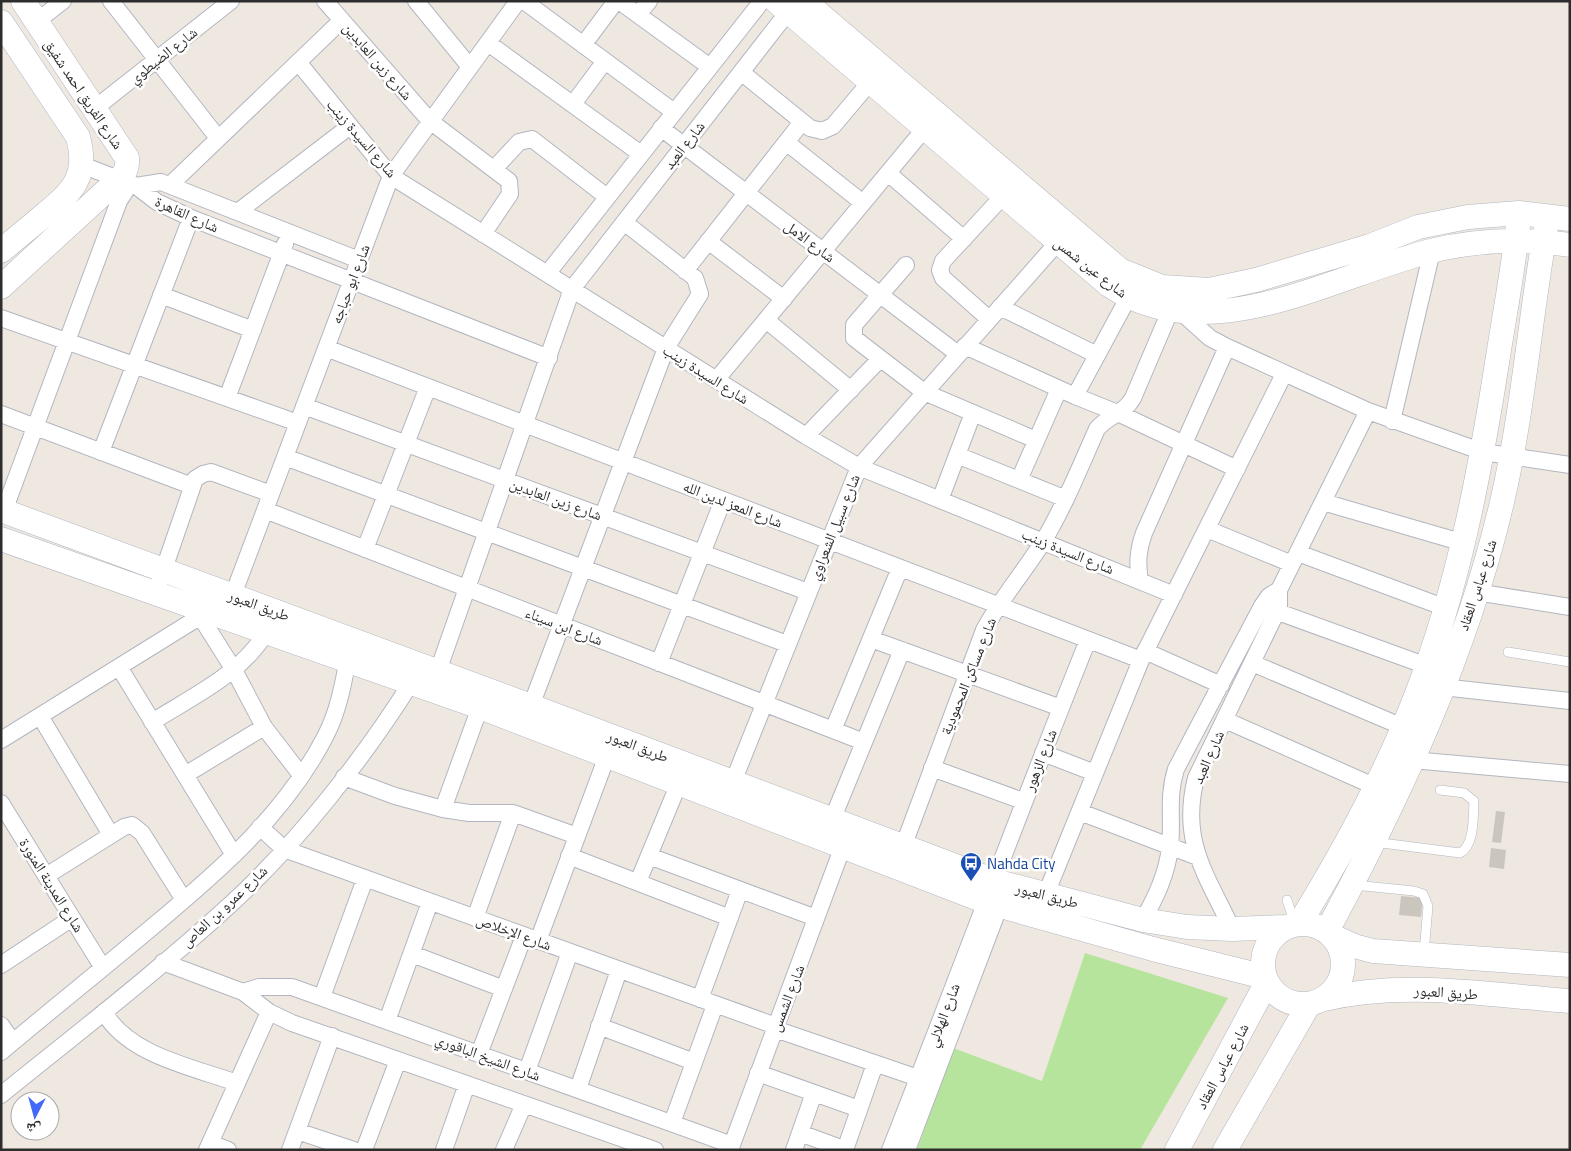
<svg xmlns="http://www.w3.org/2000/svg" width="1571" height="1151" font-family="'Titillium Web','Noto Naskh Arabic',sans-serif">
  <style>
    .green { fill: #b7e49d }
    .building { fill: #cac6be }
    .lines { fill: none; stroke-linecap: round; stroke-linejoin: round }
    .lane-casing { stroke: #b3b6c0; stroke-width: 10 }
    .street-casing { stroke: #b3b6c0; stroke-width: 18 }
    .secondary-casing { stroke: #b3b6c0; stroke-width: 25 }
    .lane { stroke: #fff; stroke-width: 9 }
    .street { stroke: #fff; stroke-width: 16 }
    .secondary { stroke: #fff; stroke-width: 24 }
    .labels { text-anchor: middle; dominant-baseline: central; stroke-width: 5; stroke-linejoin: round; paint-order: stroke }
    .street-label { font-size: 15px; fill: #2d2d2d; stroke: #fff }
    .transit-label { font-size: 15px; fill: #164399; stroke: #fff; text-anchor: start }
  </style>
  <rect width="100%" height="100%" fill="#eee8e0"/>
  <path class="green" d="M1085 953 1228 998 1140 1150H917L953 1048 1042 1081Z"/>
  <path class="building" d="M1496 811 1505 812 1501 843 1492 842Z
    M1491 848 1506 850 1504 869 1489 867Z
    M1401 896 1423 898 1421 917 1399 915Z"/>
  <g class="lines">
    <g class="lane-casing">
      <path id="lane" d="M1508 652 1570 662
        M1374 842 1460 853C1475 845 1473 816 1474 801L1464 793 1440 790
        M1354 885 1414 891 1423 894 1428 906 1424 953
        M1287 900 1295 924"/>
    </g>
    <g class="street-casing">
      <path id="street" d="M111 1 218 138
        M325 1 430 121 509 181 510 194 483 234
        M416 1 470 67
        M524 1 674 112
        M619 1 710 67
        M638 15 649 1
        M36 22 63 1
        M488 43 641 154
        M583 45 616 1
        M298 62 391 176 806 436 859 467 1174 595
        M741 72 810 128 822 131 833 126 871 81
        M573 104 605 61
        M94 109 231 1
        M661 128 958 354
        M786 142 863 203
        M82 165 136 186 157 202 191 218 549 358
        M494 169 519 142 532 139 607 197
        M888 173 964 239
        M170 185 342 20
        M136 186 161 182 359 260
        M239 211 350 126
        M708 241 784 299
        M906 265 854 325V338L924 392 1036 440
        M685 271 802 122
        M547 274 762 1
        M161 295 253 330
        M1000 307 1097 355
        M1181 312 1210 338 1227 347 1368 411 1483 452 1570 465
        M1 318 298 423
        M989 319 943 278 940 270 943 261 1004 195
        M766 320 851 390
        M965 346 1075 396 1120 414 1237 469
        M326 348 1141 660
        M716 380 926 127
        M1075 396 1128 298
        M227 398 285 244
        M304 406 808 592
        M1 414 192 486
        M1392 421 1432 251
        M806 436 880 359
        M101 452 191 218
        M957 455 1066 499
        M285 457 787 644
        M1019 480 1059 389
        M940 500 973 413
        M1323 502 1464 543
        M265 510 864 742
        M4 511 119 201 130 184
        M1207 529 1292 564
        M365 549 428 387
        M1298 553 1446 608
        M1140 581C1137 563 1138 550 1144 533L1227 347
        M156 592 195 479 203 474 211 472 271 494
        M1476 592 1570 607
        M233 595 391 176 518 1
        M1267 608 1427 666
        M200 616 234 670 264 727 301 775
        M871 639 1061 708
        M1145 651 1221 685
        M659 663 723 500
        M1252 663 1403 727
        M119 667 234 855
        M438 671 572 289 795 3
        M1442 687 1570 701
        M531 706 666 348 700 294 695 278 624 222
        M40 716 111 835
        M1225 720 1376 787
        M152 722C193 696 242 674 267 631
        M833 730 900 568
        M1 740 209 611
        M1043 753 1095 773
        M1412 760 1570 774
        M932 768 1023 801
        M185 775 264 727
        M344 777 395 796 443 809 469 813H513L577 836
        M733 782 859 467 1058 242
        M1 803 103 968
        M443 809 480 707
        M1080 812 1198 857
        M832 820 902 650
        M260 827 284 849 776 1026
        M903 847 984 630C1001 598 1025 571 1044 540 1065 505 1080 467 1097 429 1108 415 1124 414 1133 398L1170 311
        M569 856 730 918
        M649 856 816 918
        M46 876 124 827 132 825 142 833 184 900
        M638 882 679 783
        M1046 894 1141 660 1284 374
        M475 918 513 813
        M1143 920C1156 897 1167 874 1170 847 1173 819 1167 797 1176 769L1262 606 1269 596 1279 590 1368 411
        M1232 929C1206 874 1180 841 1196 778L1279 607V590
        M538 941 607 756
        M412 954 504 989
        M163 962 243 992 269 1012 292 1023 655 1150
        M1 965 72 918
        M243 992 259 987H292L732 1145
        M322 997 365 879
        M700 999 740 890
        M104 1012C128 1055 192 1067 237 1083
        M387 1021 430 902
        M1 1025 13 1042
        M599 1026 694 1062
        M775 1029 918 1078
        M1 1052C51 1010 101 970 151 928 217 873 286 814 326 735 338 712 343 685 348 659
        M479 1054 524 936
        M527 1071 570 952
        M758 1073 859 1109
        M578 1089 619 970
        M1 1095C79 1032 158 971 232 903 298 842 363 759 411 683
        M672 1123 715 1005
        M297 1131 354 1150
        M800 1133 846 1150
        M210 1143 228 1150
        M207 1150 269 1012
        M290 1150 332 1036
        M364 1150 398 1060
        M444 1150 467 1084
        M504 1150 524 1104
        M730 1150 843 846
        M794 1150 814 1093
        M845 1150 875 1064
        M890 1150C957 980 1020 809 1088 640
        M907 1150 1003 897"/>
    </g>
    <g class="secondary-casing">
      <path id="secondary" d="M776 1 1109 285C1209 352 1329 277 1431 251 1476 240 1524 238 1570 245
        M804 1 1120 270 1162 287 1209 290 1256 280 1370 246 1418 227 1468 217 1519 213 1570 219
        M1 22 78 137C89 177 72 192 43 216 29 228 15 239 1 251
        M1 287 119 179C126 173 128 167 127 158L23 1
        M1 510 531 706 995 881 1143 920 1187 927 1232 929 1287 927
        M1 539 480 707 987 902 1153 949 1265 977
        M1263 964a40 40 0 1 1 80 0a40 40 0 1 1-80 0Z
        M1299 924C1344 851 1385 776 1416 696 1458 588 1479 477 1497 363 1504 317 1513 271 1518 225
        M1327 931C1400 796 1467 652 1502 502 1523 412 1530 318 1546 227
        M1334 937 1354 946 1373 951 1570 965
        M1324 999C1404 980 1488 995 1570 1001
        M1177 1150 1267 982
        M1225 1150 1309 1004"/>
    </g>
    <use href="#lane" class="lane"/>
    <use href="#street" class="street"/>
    <use href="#secondary" class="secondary"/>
  </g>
  <defs>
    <g id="bus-pin" transform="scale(1.125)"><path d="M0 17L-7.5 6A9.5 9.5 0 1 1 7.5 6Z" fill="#1a4fb4" stroke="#fff"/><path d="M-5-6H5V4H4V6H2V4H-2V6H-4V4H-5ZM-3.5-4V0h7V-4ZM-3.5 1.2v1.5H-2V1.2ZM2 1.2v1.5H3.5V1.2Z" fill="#fff"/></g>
  </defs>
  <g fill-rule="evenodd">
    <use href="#bus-pin" x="971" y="863"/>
  </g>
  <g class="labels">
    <g class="street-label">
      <text transform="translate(163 55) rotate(-38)">شارع الضيطوي</text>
      <text transform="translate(378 61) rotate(49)">شارع زين العابدين</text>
      <text transform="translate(84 94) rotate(56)">شارع الفريق احمد شفيق</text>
      <text transform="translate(362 138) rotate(49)">شارع السيدة زينب</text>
      <text transform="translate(684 145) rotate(-52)">شارع العبد</text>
      <text transform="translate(187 214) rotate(24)">شارع القاهرة</text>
      <text transform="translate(810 241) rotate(37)">شارع الامل</text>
      <text transform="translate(1091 267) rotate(38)">شارع عين شمس</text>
      <text transform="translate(350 284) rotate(-69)">شارع ابو حباجه</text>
      <text transform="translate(706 374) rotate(32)">شارع السيدة زينب</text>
      <text transform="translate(556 499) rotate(20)">شارع زين العابدين</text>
      <text transform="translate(733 504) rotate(21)">شارع المعز لدين الله</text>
      <text transform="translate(834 527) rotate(-68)">شارع سبيل الشعراوي</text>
      <text transform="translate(1068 551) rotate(22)">شارع السيدة زينب</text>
      <text transform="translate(1477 585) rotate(-72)">شارع عباس العقاد</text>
      <text transform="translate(259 605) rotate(20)">طريق العبور</text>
      <text transform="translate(564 626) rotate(21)">شارع ابن سيناء</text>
      <text transform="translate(968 676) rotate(-68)">شارع مساكن المحمودية</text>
      <text transform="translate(638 746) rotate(21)">طريق العبور</text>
      <text transform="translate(1208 757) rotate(-66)">شارع العبد</text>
      <text transform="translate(1040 760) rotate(-68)">شارع الزهور</text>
      <text transform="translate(52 885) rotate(58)">شارع المدينة المنورة</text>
      <text transform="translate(1047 895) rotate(14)">طريق العبور</text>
      <text transform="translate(224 906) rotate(-43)">شارع عمرو بن العاص</text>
      <text transform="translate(514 932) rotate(20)">شارع الإخلاص</text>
      <text transform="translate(1446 992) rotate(4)">طريق العبور</text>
      <text transform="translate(787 998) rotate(-69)">شارع الشمس</text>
      <text transform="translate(943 1015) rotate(-69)">شارع الهلالي</text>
      <text transform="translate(488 1057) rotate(20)">شارع الشيخ الباقوري</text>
      <text transform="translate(1222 1066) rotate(-62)">شارع عباس العقاد</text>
    </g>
    <g class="transit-label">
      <text x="987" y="863">Nahda City</text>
    </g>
  </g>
  <rect width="1571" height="1151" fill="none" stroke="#2d2d2d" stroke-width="5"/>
  <g transform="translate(35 1116) rotate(186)"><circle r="24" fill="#ffffff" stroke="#ababab"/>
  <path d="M0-4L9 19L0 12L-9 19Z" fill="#4369f8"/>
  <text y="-8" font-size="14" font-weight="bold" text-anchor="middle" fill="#2d2d2d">ش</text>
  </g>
</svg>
